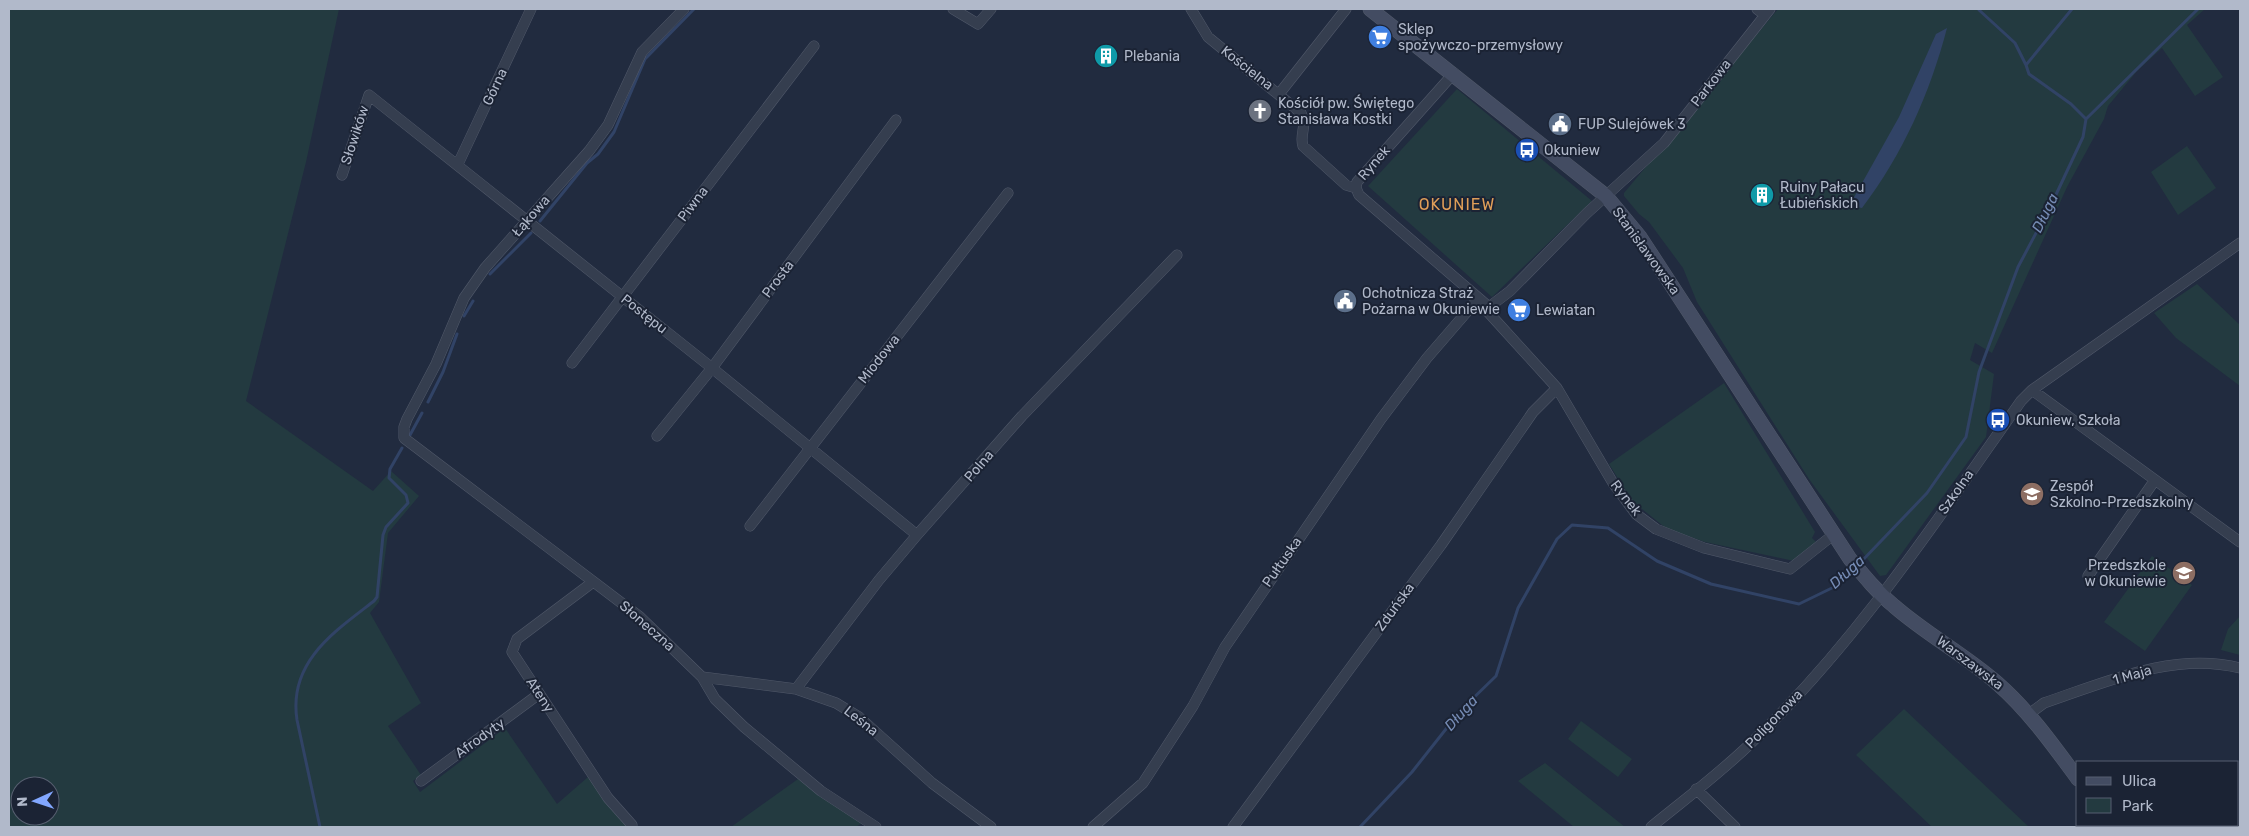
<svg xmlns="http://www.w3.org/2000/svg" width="2249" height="836" font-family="Rubik,sans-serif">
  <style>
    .green { fill: #233a40; fill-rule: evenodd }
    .water { fill: #314366 }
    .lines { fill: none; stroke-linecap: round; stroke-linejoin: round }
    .stream { stroke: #314366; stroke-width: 3 }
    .street-casing { stroke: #51596a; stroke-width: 11 }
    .secondary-casing { stroke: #51596a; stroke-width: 15 }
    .street { stroke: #353e4f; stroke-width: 10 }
    .secondary { stroke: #434c62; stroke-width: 14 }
    .labels { text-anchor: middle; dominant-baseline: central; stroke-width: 4; stroke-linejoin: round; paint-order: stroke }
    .poi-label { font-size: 14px; fill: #b1b9ca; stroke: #1b2334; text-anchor: start }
    .street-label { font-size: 14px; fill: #b1b9ca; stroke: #1b2334 }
    .water-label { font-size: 15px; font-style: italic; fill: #768cb5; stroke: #1b2334 }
    .quarter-label { font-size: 16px; letter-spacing: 1px; fill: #df9e58; stroke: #1b2334 }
  </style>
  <rect width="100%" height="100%" fill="#212b3f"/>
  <path class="green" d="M9 9H339L306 162 246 401 373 491 391 471 419 496 388 533 379 602 370 613 421 703 388 726 421 775 413 781 420 792 505 728 557 804 588 777 630 827H9ZM20 786H50V816H20Z
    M1778 9H2205L2187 25 2223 77 2195 96 2162 48 2137 71 2108 106 2104 119 2067 187 1992 353 1975 343 1970 360 1994 374 1986 437 1886 575 1880 576 1809 479 1697 302 1683 268 1649 222 1639 214 1624 196V193Z
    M1457 89 1592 201 1492 297 1368 186Z
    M2187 146 2216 188 2178 215 2151 172Z
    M2197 284 2240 325V386L2176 338 2154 313Z
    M1724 383 1815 532 1812 538 1816 542 1794 561 1705 542 1667 529 1632 501 1609 464Z
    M2152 556 2192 585 2145 651 2104 622Z
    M2240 616V655L2221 650 2228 629Z
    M1904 709 2029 827H1932L1856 755Z
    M1581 721 1632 759 1618 777 1568 739Z
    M1545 763 1625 827H1574L1518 781Z
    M798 779 862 823 856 827H731Z"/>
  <path class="water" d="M1947 28C1930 93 1903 154 1862 208L1852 206V201L1899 117 1936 34Z"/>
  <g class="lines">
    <path class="stream" d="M1979 10 2015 43 2026 65
      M2086 119 2198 9
      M540 221 587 163 598 154 614 132 645 59 694 9
      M490 274 531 233
      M464 316 473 301
      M428 402 443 372 457 334
      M410 435 422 413
      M1859 564 1927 493 1966 437 1979 372 2018 267 2053 201 2083 137 2086 119 2071 104 2029 74 2026 65 2072 9
      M320 827 297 720C288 662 334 632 374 601L377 597 383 535 386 527 408 503 406 495 389 478 390 469 402 448
      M1360 827 1412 772 1461 710 1496 676 1518 608 1557 539 1572 525 1608 528 1657 561 1711 584 1799 604 1836 586 1854 568"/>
    <g class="street-casing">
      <path id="street" d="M684 9 642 52 608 125 589 151 485 268 464 298 436 364 407 419 404 427V438L640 617 702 677 715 699 744 727 821 791 876 827
        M953 9 978 24 991 9
        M1191 9 1208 37 1301 113C1308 125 1299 135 1303 146L1346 185 1356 188
        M1757 9 1765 15
        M1454 73 1357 182 1356 188 1359 195 1489 307 1488 312 1557 388 1613 483 1636 514 1656 529 1704 548 1790 569 1833 535
        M1279 94 1346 9
        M458 164 531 9
        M342 175 369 95 712 368 917 535
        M1489 307 1510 291 1587 213 1664 143 1770 9
        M572 363 814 46
        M2032 390 2240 542
        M657 436 712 368 896 120
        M750 526 1008 193
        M2088 576 2155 480
        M593 582 517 639 512 652 608 798 632 825
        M702 677 796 689 836 703 859 717 932 783 991 827
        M796 689 879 580 917 535 1022 416 1177 255
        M2029 714 2044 703C2106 682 2174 651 2240 668
        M421 781 539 694
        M1696 789 1735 827
        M1093 827 1143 783 1193 706 1225 647 1381 419 1427 358 1478 299
        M1233 827 1441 545 1533 412 1557 388
        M1651 827C1684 800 1719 774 1750 744 1856 643 1937 520 2021 401L2032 390 2240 243"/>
    </g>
    <g class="secondary-casing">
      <path id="secondary" d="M1370 9 1606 196 1640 237 1850 559C1864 576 1877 592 1894 606 1926 634 1965 655 1997 683 2029 711 2053 745 2078 779
        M2112 825 2114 827"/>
    </g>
    <use href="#street" class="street"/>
    <use href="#secondary" class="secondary"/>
  </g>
  <defs>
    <g id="supermarket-disc" transform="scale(1.25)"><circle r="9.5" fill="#3f7fe0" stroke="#1b2334"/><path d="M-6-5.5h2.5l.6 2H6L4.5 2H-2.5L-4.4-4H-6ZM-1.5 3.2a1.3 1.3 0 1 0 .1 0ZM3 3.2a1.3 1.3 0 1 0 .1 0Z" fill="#fff"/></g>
    <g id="building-disc" transform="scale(1.25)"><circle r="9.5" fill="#0f9aa8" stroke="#1b2334"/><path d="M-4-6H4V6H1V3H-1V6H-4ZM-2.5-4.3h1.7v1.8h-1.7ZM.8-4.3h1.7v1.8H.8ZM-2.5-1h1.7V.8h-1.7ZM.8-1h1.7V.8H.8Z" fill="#fff"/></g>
    <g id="church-disc" transform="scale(1.25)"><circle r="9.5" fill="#6b7280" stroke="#1b2334"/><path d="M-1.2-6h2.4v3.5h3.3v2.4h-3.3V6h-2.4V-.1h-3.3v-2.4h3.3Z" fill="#fff"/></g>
    <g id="civic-disc" transform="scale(1.25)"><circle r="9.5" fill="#5c6f8a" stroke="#1b2334"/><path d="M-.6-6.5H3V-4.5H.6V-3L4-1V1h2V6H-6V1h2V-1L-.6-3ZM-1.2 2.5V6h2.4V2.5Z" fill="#fff"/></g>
    <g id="bus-disc" transform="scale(1.25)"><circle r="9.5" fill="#1a4fb4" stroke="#1b2334"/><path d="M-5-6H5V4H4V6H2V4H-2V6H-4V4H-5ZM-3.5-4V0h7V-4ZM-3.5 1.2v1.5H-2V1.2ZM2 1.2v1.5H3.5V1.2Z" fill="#fff"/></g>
    <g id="school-disc" transform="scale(1.25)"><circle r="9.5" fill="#8d6e63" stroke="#1b2334"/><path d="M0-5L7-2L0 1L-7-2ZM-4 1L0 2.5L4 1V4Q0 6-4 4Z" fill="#fff"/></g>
  </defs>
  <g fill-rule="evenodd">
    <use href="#supermarket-disc" x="1380" y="37"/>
    <use href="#building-disc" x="1106" y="56"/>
    <use href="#church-disc" x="1260" y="111"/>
    <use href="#civic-disc" x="1560" y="124"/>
    <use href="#bus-disc" x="1527" y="150"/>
    <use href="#building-disc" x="1762" y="195"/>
    <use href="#civic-disc" x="1345" y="301"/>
    <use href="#supermarket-disc" x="1519" y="310"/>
    <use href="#bus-disc" x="1998" y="420"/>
    <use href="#school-disc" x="2032" y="494"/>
    <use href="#school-disc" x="2184" y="573"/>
  </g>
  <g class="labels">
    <g class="poi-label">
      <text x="1398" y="29">Sklep<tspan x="1398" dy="16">spożywczo-przemysłowy</tspan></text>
      <text x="1124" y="56">Plebania</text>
      <text x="1278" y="103">Kościół pw. Świętego<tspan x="1278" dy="16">Stanisława Kostki</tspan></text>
      <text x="1578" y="124">FUP Sulejówek 3</text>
      <text x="1544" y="150">Okuniew</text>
      <text x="1780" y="187">Ruiny Pałacu<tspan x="1780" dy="16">Łubieńskich</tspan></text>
      <text x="1362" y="293">Ochotnicza Straż<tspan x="1362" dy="16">Pożarna w Okuniewie</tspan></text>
      <text x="1536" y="310">Lewiatan</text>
      <text x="2016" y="420">Okuniew, Szkoła</text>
      <text x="2050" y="486">Zespół<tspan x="2050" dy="16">Szkolno-Przedszkolny</tspan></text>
      <text x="2166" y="565" text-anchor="end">Przedszkole<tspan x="2166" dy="16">w Okuniewie</tspan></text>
    </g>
    <g class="street-label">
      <text transform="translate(1247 68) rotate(38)">Kościelna</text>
      <text transform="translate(1711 83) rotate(-52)">Parkowa</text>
      <text transform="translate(495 87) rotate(-65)">Górna</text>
      <text transform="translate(355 135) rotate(-72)">Słowików</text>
      <text transform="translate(1374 163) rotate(-49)">Rynek</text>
      <text transform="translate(693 204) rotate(-53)">Piwna</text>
      <text transform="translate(531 216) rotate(-49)">Łąkowa</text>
      <text transform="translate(1646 251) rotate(54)">Stanisławowska</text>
      <text transform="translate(778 279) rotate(-53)">Prosta</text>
      <text transform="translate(644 314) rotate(38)">Postępu</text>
      <text transform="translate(879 359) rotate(-52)">Miodowa</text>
      <text transform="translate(979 466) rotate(-49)">Polna</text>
      <text transform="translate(1956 492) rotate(-55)">Szkolna</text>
      <text transform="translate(1626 498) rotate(52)">Rynek</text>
      <text transform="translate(1282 562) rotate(-55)">Pułtuska</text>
      <text transform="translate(1395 607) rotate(-54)">Zduńska</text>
      <text transform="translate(647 626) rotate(41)">Słoneczna</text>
      <text transform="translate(1970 663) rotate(37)">Warszawska</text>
      <text transform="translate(2132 675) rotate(-16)">1 Maja</text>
      <text transform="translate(540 695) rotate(57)">Ateny</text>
      <text transform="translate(1774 719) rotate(-46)">Poligonowa</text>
      <text transform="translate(861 721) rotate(38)">Leśna</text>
      <text transform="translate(480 738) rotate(-36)">Afrodyty</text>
    </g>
    <g class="water-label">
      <text transform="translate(2045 213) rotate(-64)">Długa</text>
      <text transform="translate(1847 572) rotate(-42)">Długa</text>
      <text transform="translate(1461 713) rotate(-48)">Długa</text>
    </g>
    <g class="quarter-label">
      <text x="1457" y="204">OKUNIEW</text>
    </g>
  </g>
  <rect width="2249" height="836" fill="none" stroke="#b1b9ca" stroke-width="20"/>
  <rect x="2076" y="761" width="162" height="65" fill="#1b2334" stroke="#575f70"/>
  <rect x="2086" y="777" width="25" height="8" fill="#434c62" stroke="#575f70"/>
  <text x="2122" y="786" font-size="15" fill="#b1b9ca">Ulica</text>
  <rect x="2086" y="798" width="25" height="15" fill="#233a40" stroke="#575f70"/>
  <text x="2122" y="811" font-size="15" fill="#b1b9ca">Park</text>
  <g transform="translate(35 801) rotate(267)"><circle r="24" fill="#1b2334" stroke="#575f70"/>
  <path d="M0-4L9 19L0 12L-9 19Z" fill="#82a7ff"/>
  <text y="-8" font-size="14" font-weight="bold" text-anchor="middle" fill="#b1b9ca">N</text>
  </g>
</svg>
